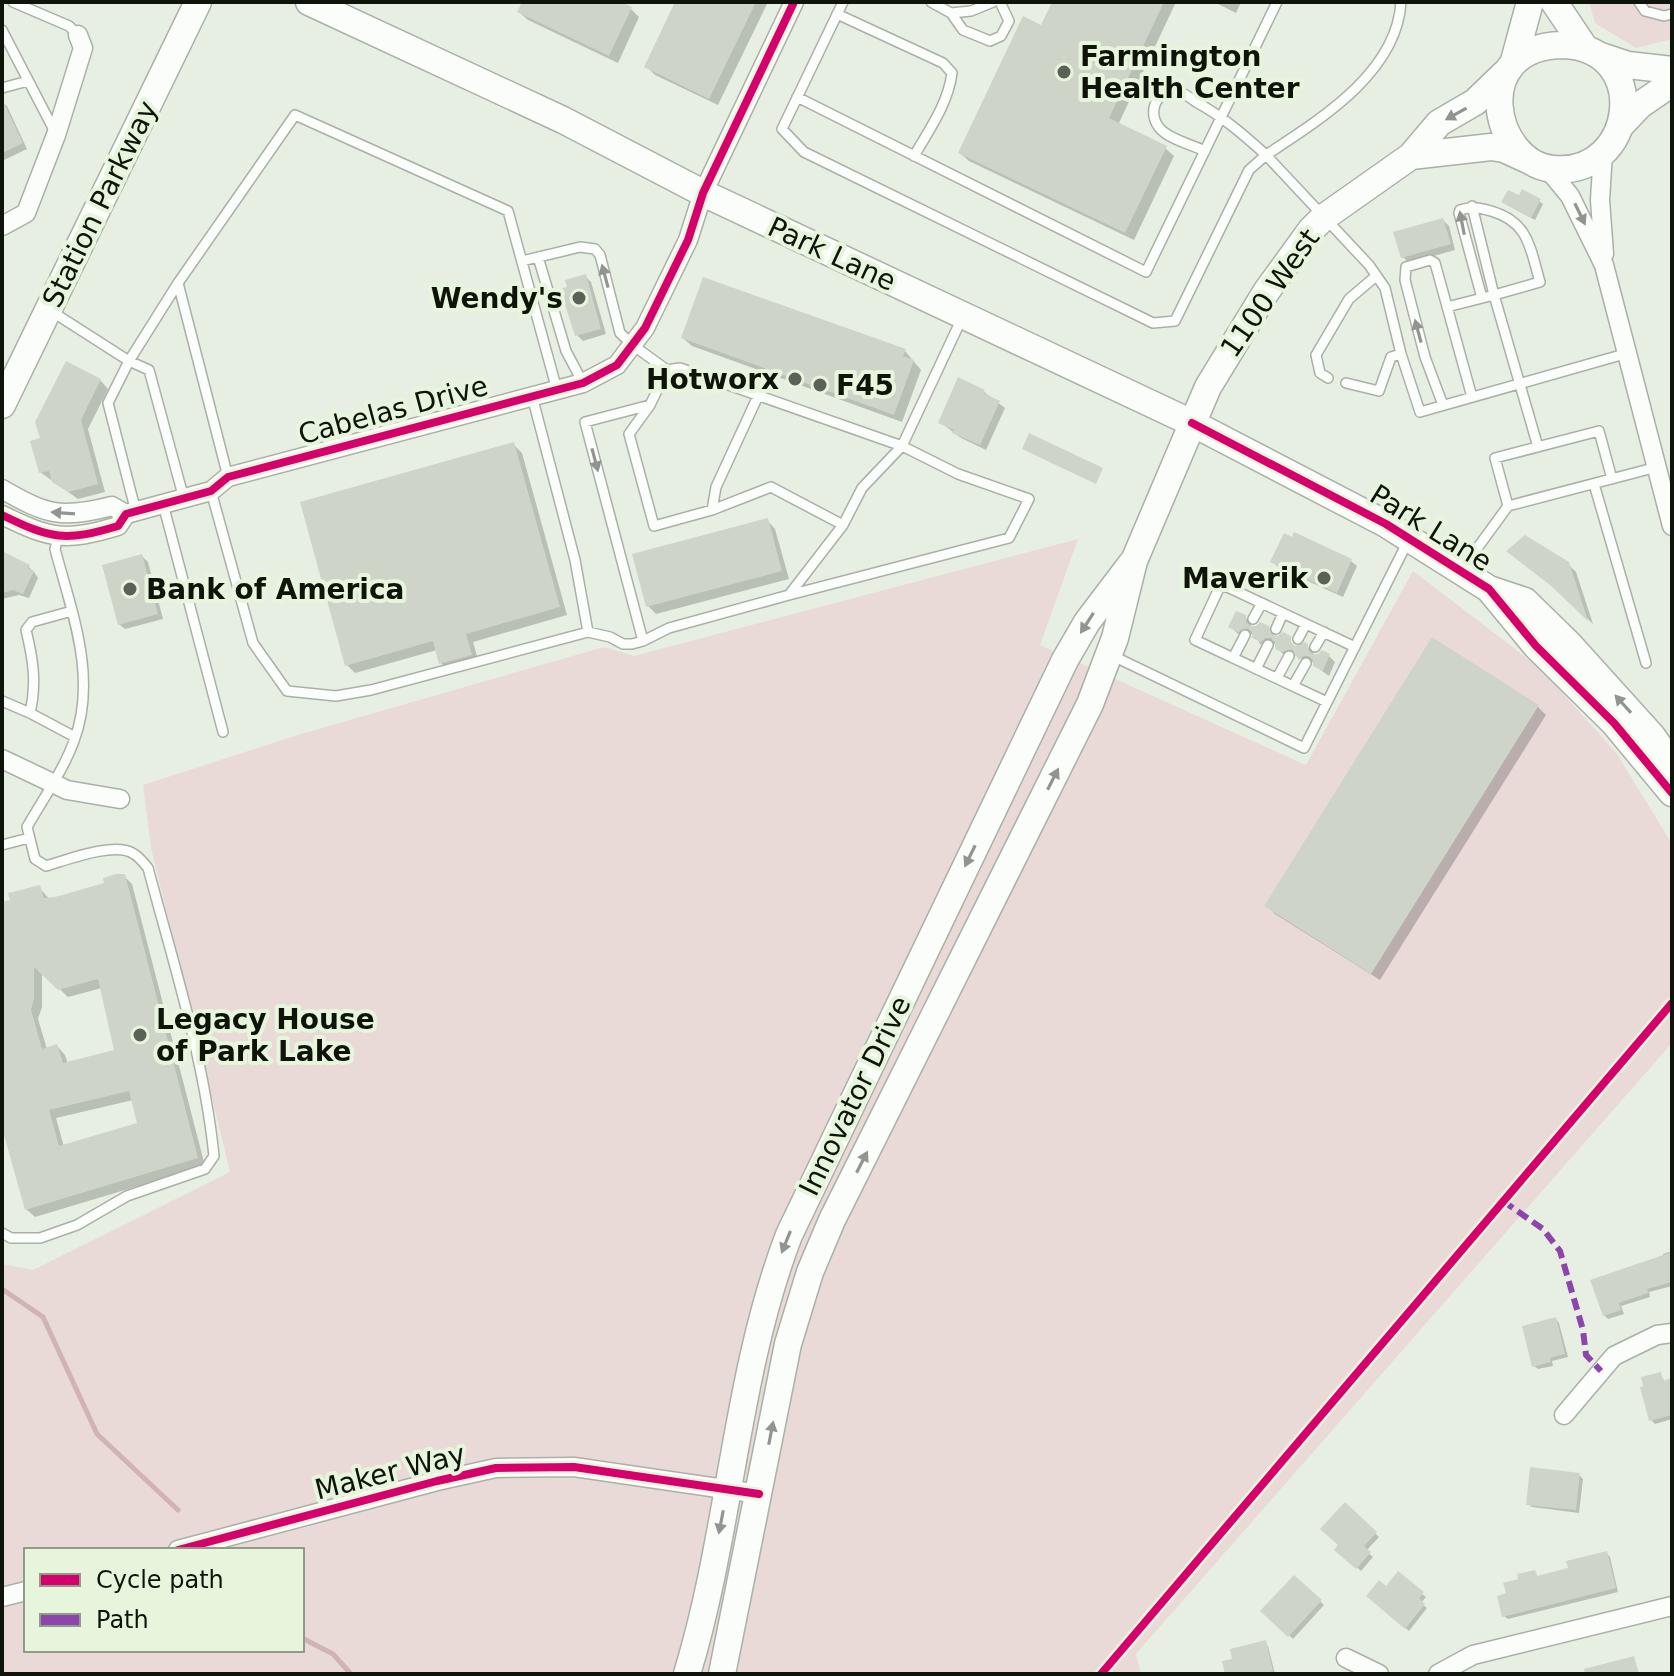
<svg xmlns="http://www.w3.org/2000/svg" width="1674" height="1676" font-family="'DejaVu Sans',sans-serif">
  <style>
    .green { fill: #e9dad7; fill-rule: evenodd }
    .shadow { fill: #0003; fill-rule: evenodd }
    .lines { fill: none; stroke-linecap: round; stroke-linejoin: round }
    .stream { stroke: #d1b3b5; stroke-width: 5 }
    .building { fill: #ced5c8; fill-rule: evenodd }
    .lane-casing { stroke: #aab0a6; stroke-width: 12 }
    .street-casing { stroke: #aab0a6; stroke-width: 21 }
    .secondary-casing { stroke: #aab0a6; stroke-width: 29 }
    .lane { stroke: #fbfdfb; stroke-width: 9 }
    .street { stroke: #fbfdfb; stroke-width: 18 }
    .secondary { stroke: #fbfdfb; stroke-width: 26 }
    .quiet { stroke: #8e44ad; stroke-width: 6; stroke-dasharray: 12 6; stroke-linecap: butt }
    .cycleway-casing { stroke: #e6f5dc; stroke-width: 13 }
    .cycleway { stroke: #d6006c; stroke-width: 8 }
    .oneway { fill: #91948f }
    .poi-dot { fill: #5b6156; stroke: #e6f5dc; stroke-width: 3 }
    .labels { text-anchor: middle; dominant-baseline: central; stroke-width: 8; stroke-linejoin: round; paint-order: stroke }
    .poi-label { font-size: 28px; font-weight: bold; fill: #0f140b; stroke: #e6f5dc; text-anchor: start }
    .street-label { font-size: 28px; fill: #0f140b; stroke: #e6f5dc }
  </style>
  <rect width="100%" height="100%" fill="#e7efe2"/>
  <path class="green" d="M1589 2H1672V39L1636 48 1595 23Z
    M1078 539 1040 645 1306 765 1413 571 1540 668 1617 754 1672 844V1043L1136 1654 1141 1674H2V1264L33 1270 230 1172 151 848 143 785 301 734 604 647 634 656ZM26 1550H302V1650H26Z"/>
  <path class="shadow" d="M524 2H617L631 9 639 17 618 63 528 20 519 12Z
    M678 2H768L718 105 655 75 646 66Z
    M1054 2H1176L1118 125 1165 148 1174 156 1134 240 969 161 960 153 1042 28Z
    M1214 2H1241L1236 13Z
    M2 102 7 106 27 149 2 161Z
    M1539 201 1543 204 1535 220 1507 205Z
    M1443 220 1449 226 1455 250 1409 263 1403 257Z
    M585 276 591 282 606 334 583 341 577 335Z
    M683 338 905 351 921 370 902 422 692 346Z
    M100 380 108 389 88 429 105 492 78 499 40 472 42 440Z
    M984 392 1005 408 986 450 961 438 940 422Z
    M513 444 522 453 567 615 473 642 479 663 449 671 441 663 437 650 355 673 347 665Z
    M767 520 775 529 789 579 656 614 648 606Z
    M1295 534 1351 561 1357 566 1343 597 1279 568 1273 562Z
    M142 556 148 562 163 619 125 629 119 624Z
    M1517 559 1567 563 1576 572 1593 624 1561 593Z
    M2 561 29 567 34 572 38 578 29 598 19 595 2 599Z
    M1245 617 1251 623V628H1268L1276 638 1290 639 1295 655 1299 654 1295 643 1297 647 1307 646 1313 652V656L1322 653 1329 656 1335 662 1329 676 1315 666V661L1306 664 1298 655 1290 657 1283 654 1277 648V643L1268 647 1260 644 1254 633 1245 637 1237 633 1231 627Z
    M1433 640 1538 707 1546 715 1380 980 1275 914 1267 906Z
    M124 876 132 884 205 1166 35 1217 26 1209 2 1120V910L39 887 49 899 107 885ZM42 972 68 997 102 988 117 1051 68 1064 65 1055 57 1046 47 1049 38 1019 42 1007ZM133 1100 140 1124 64 1147 56 1118Z
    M1672 1251V1286L1649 1292 1650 1297 1621 1306 1624 1314 1608 1319 1604 1315 1663 1257V1254Z
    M1556 1319 1559 1323 1568 1357 1552 1361 1553 1366 1538 1369 1534 1366Z
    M1660 1374 1665 1382 1672 1380V1419L1655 1424 1651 1420Z
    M1579 1475 1583 1479 1579 1513 1532 1507 1528 1504Z
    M1345 1505 1379 1537 1366 1551 1373 1557 1361 1571 1337 1549Z
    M1607 1554 1610 1557 1618 1592 1508 1619 1504 1616 1508 1595 1534 1572 1539 1578 1570 1569Z
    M1295 1577 1324 1605 1293 1639 1263 1611Z
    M1386 1589 1422 1594 1426 1597 1421 1603 1427 1608 1409 1631 1372 1600Z
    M1265 1643 1268 1646 1275 1674H1227L1235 1660Z"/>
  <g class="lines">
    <path class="stream" d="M2 1289 43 1317 97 1434 178 1510
      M302 1638 333 1654 351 1674"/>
  </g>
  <path class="building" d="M522 2H621L632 7 609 56 517 12Z
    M675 2H756L709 99 644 67Z
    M1052 2H1164L1109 118 1167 146 1125 233 958 153 1023 16 1041 25Z
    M2 99 23 143 2 153Z
    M1522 189 1541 199 1531 218 1501 202 1508 190 1519 195Z
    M1443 218 1451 244 1401 258 1393 232Z
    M586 274 601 329 575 336 560 289 567 287 565 280Z
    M703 277 906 349 903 356 914 360 894 415 681 338Z
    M66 361 101 379 81 420 98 484 68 492 52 482 49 471 39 473 30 441 40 438 35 422Z
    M958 377 985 390 983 393 1000 401 980 445 952 433 954 430 938 423Z
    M1029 433 1103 468 1096 484 1022 449Z
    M514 442 560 607 466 634 472 655 439 664 433 641 345 666 300 502Z
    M768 518 782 571 646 607 632 554Z
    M1294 532 1352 559 1337 593 1270 562 1284 533 1292 537Z
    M1525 535 1569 562 1588 621 1550 585 1506 551Z
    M2 551 30 565 28 568 34 571 23 594 13 590 2 593Z
    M142 554 158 614 118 625 102 565Z
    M1236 611 1246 615V622L1250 626H1256L1260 622 1269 626 1272 635 1278 636 1283 632 1291 636V642L1295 646 1305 642 1308 644V650L1312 654H1318L1322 650 1330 654 1323 671 1313 666V660L1309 656H1303L1299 660 1292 649 1282 652 1275 649V642L1271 638H1265L1261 642 1252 638V632L1248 628 1238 632 1228 627Z
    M1432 637 1539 705 1371 974 1264 906Z
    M116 874H125L198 1158 25 1210 2 1128V902L10 900 8 893 40 885 44 898 55 897 104 883 103 878ZM34 967 58 990 98 979 114 1050 63 1063 57 1044 42 1049 31 1010 34 998ZM129 1091 137 1123 59 1146 49 1110Z
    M1672 1252V1282L1647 1289 1648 1293 1619 1303 1621 1310 1603 1316 1590 1280Z
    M1556 1317 1565 1354 1550 1358 1551 1362 1532 1367 1522 1326Z
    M1661 1372 1663 1381 1672 1378V1415L1649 1421 1640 1387 1643 1386 1641 1377Z
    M1530 1467 1580 1473 1576 1510 1526 1505Z
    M1345 1502 1377 1532 1364 1546 1371 1552 1356 1569 1334 1550 1338 1545 1320 1529Z
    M1607 1551 1616 1588 1502 1617 1497 1596 1506 1593 1503 1583 1518 1579 1517 1574 1535 1570 1537 1576 1568 1568 1566 1561Z
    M1398 1571 1424 1592 1419 1598 1425 1604 1405 1629 1366 1596 1379 1580 1386 1586Z
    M1294 1575 1322 1600 1288 1637 1260 1611Z
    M1266 1640 1273 1671 1261 1674H1225L1222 1661 1232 1659 1230 1649Z
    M1634 1656 1639 1674H1585L1584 1669Z"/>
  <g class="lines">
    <g class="lane-casing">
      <path id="lane" d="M13 2 69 26 78 35
        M843 2 782 129 804 152 1153 323 1175 321 1249 170 1266 155C1244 135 1222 116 1196 102 1192 99 1185 94 1180 92 1154 87 1144 118 1165 133 1176 141 1192 145 1205 151
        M931 2 951 13 963 30 990 41 1001 36 1009 21 1000 2
        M1401 2C1397 73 1319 120 1266 155L1369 265 1385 288 1401 354 1420 412 1628 353
        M1639 2 1645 11 1664 16 1672 14
        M951 13 971 11 993 2
        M837 14 943 63 952 73C948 104 929 130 914 156
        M2 30 55 132
        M2 88 28 81
        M797 97 1146 272 1277 2
        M1472 206 1494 295 1540 282C1530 248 1529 222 1491 211 1479 208 1472 206 1460 210L1459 213 1482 298
        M538 257 566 351 583 383
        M522 261 580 247 595 249 600 255 620 333 634 346 667 370 680 368 902 446 962 318
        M1447 307 1494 295 1538 447
        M51 311 129 361 178 283
        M667 370 650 405 629 434 654 526 712 510 771 487 843 525
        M1328 378 1320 373 1316 355 1349 299 1376 276
        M1346 383 1379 391 1391 357 1401 354
        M1443 405 1425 357 1405 280 1406 267 1430 260 1435 263 1472 397
        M228 477 178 283 295 115 508 211 557 390
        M1594 484 1646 663
        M211 491 253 643 287 691 336 696 371 690 588 632 575 560 532 396
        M163 504 223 732
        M1508 506 1495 458 1599 431 1612 479
        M712 510 716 487 758 396
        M136 512 108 403 129 361 149 370 184 499
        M1462 569 1508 506 1657 467
        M72 611 32 622 26 630C33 659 37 683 30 713L75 737
        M1253 619 1262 603
        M1276 629 1283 613
        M588 632 610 637 623 644H632L643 641 669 628 789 595 843 525 862 488 902 446 958 474 1029 499 1009 538 789 595
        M1298 639 1306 624
        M643 641 585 422 650 405
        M1315 647 1324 632
        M1111 655 1304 748 1408 541
        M1233 658 1245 635
        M1256 669 1268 645
        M1277 678 1289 656
        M1293 686 1306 663
        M2 701 30 713
        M1327 702 1195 640 1221 584 1355 647
        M2 845 29 838
        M2 1233 11 1238H40L77 1225 127 1196 205 1169 214 1156C204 1058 173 962 148 868 144 863 139 857 134 854 115 841 67 860 46 866L35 859 27 827C43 799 63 771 74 741 98 677 71 610 55 549L58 537"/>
    </g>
    <g class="street-casing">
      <path id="street" d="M1603 152 1600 200 1604 254
        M1547 168 1570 196 1604 265 1672 526
        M2 226 26 213 56 135 83 48 78 35
        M2 489C47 515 61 519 112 506L126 514
        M2 515C51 539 65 542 118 526L126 514 211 491 228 477 583 383 617 365 645 328 688 240 703 193 794 2
        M2 759 67 790 120 799
        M1564 1415 1614 1356 1657 1335 1672 1333
        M178 1550 437 1481 496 1468 574 1467 759 1494
        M2 1597 26 1591
        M1346 1658 1379 1674
        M1438 1674 1473 1655 1672 1606"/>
    </g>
    <g class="secondary-casing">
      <path id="secondary" d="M309 2 563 120 703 193 1192 423 1386 524 1489 589 1536 646 1614 723 1672 793
        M1554 2 1585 48
        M1563 45C1653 48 1636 177 1553 169 1492 163 1468 46 1563 45Z
        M1601 56 1628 65 1672 70
        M1514 61 1530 2
        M1621 125 1640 105 1672 83
        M1411 156 1491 147 1504 149 1528 160
        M2 405 198 2
        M1489 589 1525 601 1568 643 1652 736 1672 764
        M687 1674C731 1530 735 1376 789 1235L1065 660 1087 622 1131 564
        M722 1674 788 1344 810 1272 832 1220 1090 704 1115 638 1134 561 1208 387 1266 292 1311 230 1323 218 1411 156 1439 123 1475 102 1504 74"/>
    </g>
    <use href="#lane" class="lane"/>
    <use href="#street" class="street"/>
    <use href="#secondary" class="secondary"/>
    <path class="quiet" d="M1503 1201 1543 1229 1560 1251 1583 1330 1586 1355 1601 1371"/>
    <g class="cycleway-casing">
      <path id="cycleway" d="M1192 423 1386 524 1489 589 1536 646 1614 723 1672 793
        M2 515C51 539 65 542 118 526L126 514 211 491 228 477 583 383 617 365 645 328 688 240 703 193 794 2
        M178 1550 437 1481 496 1468 574 1467 759 1494
        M1101 1674 1672 1003"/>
    </g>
    <use href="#cycleway" class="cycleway"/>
  </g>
  <defs><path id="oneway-solid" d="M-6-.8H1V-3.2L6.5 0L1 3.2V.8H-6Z" transform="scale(2)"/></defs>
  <g class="oneway">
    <use href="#oneway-solid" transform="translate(1456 114) rotate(151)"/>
    <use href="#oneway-solid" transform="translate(1580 214) rotate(64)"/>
    <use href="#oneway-solid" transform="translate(1462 223) rotate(-101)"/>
    <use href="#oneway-solid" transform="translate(605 276) rotate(-105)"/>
    <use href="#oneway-solid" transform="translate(1418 331) rotate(-105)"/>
    <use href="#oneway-solid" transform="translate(595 460) rotate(75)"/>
    <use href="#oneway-solid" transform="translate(63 513) rotate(-176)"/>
    <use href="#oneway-solid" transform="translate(1087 623) rotate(123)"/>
    <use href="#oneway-solid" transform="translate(1623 704) rotate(-132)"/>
    <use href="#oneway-solid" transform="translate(1053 779) rotate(-63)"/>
    <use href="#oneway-solid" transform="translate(970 856) rotate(116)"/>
    <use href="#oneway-solid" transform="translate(862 1162) rotate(-63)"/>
    <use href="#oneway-solid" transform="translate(786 1242) rotate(112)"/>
    <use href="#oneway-solid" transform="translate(771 1433) rotate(-79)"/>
    <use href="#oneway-solid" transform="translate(721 1522) rotate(101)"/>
  </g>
  <g class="poi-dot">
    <circle cx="1064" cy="72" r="8"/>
    <circle cx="579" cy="298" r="8"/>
    <circle cx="795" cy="379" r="8"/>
    <circle cx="820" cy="385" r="8"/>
    <circle cx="1324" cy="578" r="8"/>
    <circle cx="130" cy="589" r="8"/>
    <circle cx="140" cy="1035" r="8"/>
  </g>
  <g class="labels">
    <g class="poi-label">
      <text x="1080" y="56">Farmington<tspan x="1080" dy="32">Health Center</tspan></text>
      <text x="563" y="298" text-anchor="end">Wendy's</text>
      <text x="779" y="379" text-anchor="end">Hotworx</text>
      <text x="836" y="385">F45</text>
      <text x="1308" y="578" text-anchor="end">Maverik</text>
      <text x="146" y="589">Bank of America</text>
      <text x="156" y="1019">Legacy House<tspan x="156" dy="32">of Park Lake</tspan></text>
    </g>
    <g class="street-label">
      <text transform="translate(100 204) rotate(-64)">Station Parkway</text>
      <text transform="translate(832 254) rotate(25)">Park Lane</text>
      <text transform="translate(1270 293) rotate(-55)">1100 West</text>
      <text transform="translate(393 410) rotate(-15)">Cabelas Drive</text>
      <text transform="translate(1431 528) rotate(32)">Park Lane</text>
      <text transform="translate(855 1096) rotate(-64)">Innovator Drive</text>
      <text transform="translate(390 1472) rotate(-14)">Maker Way</text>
    </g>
  </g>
  <rect width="1674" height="1676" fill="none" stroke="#0f140b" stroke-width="8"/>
  <rect x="24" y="1548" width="280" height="104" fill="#e6f5dc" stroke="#909b88" stroke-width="2"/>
  <rect x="40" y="1574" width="40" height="12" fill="#d6006c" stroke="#909b88" stroke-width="2"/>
  <text x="96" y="1588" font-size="24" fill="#0f140b">Cycle path</text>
  <rect x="40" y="1614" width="40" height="12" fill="#8e44ad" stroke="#909b88" stroke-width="2"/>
  <text x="96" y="1628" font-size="24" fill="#0f140b">Path</text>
</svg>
